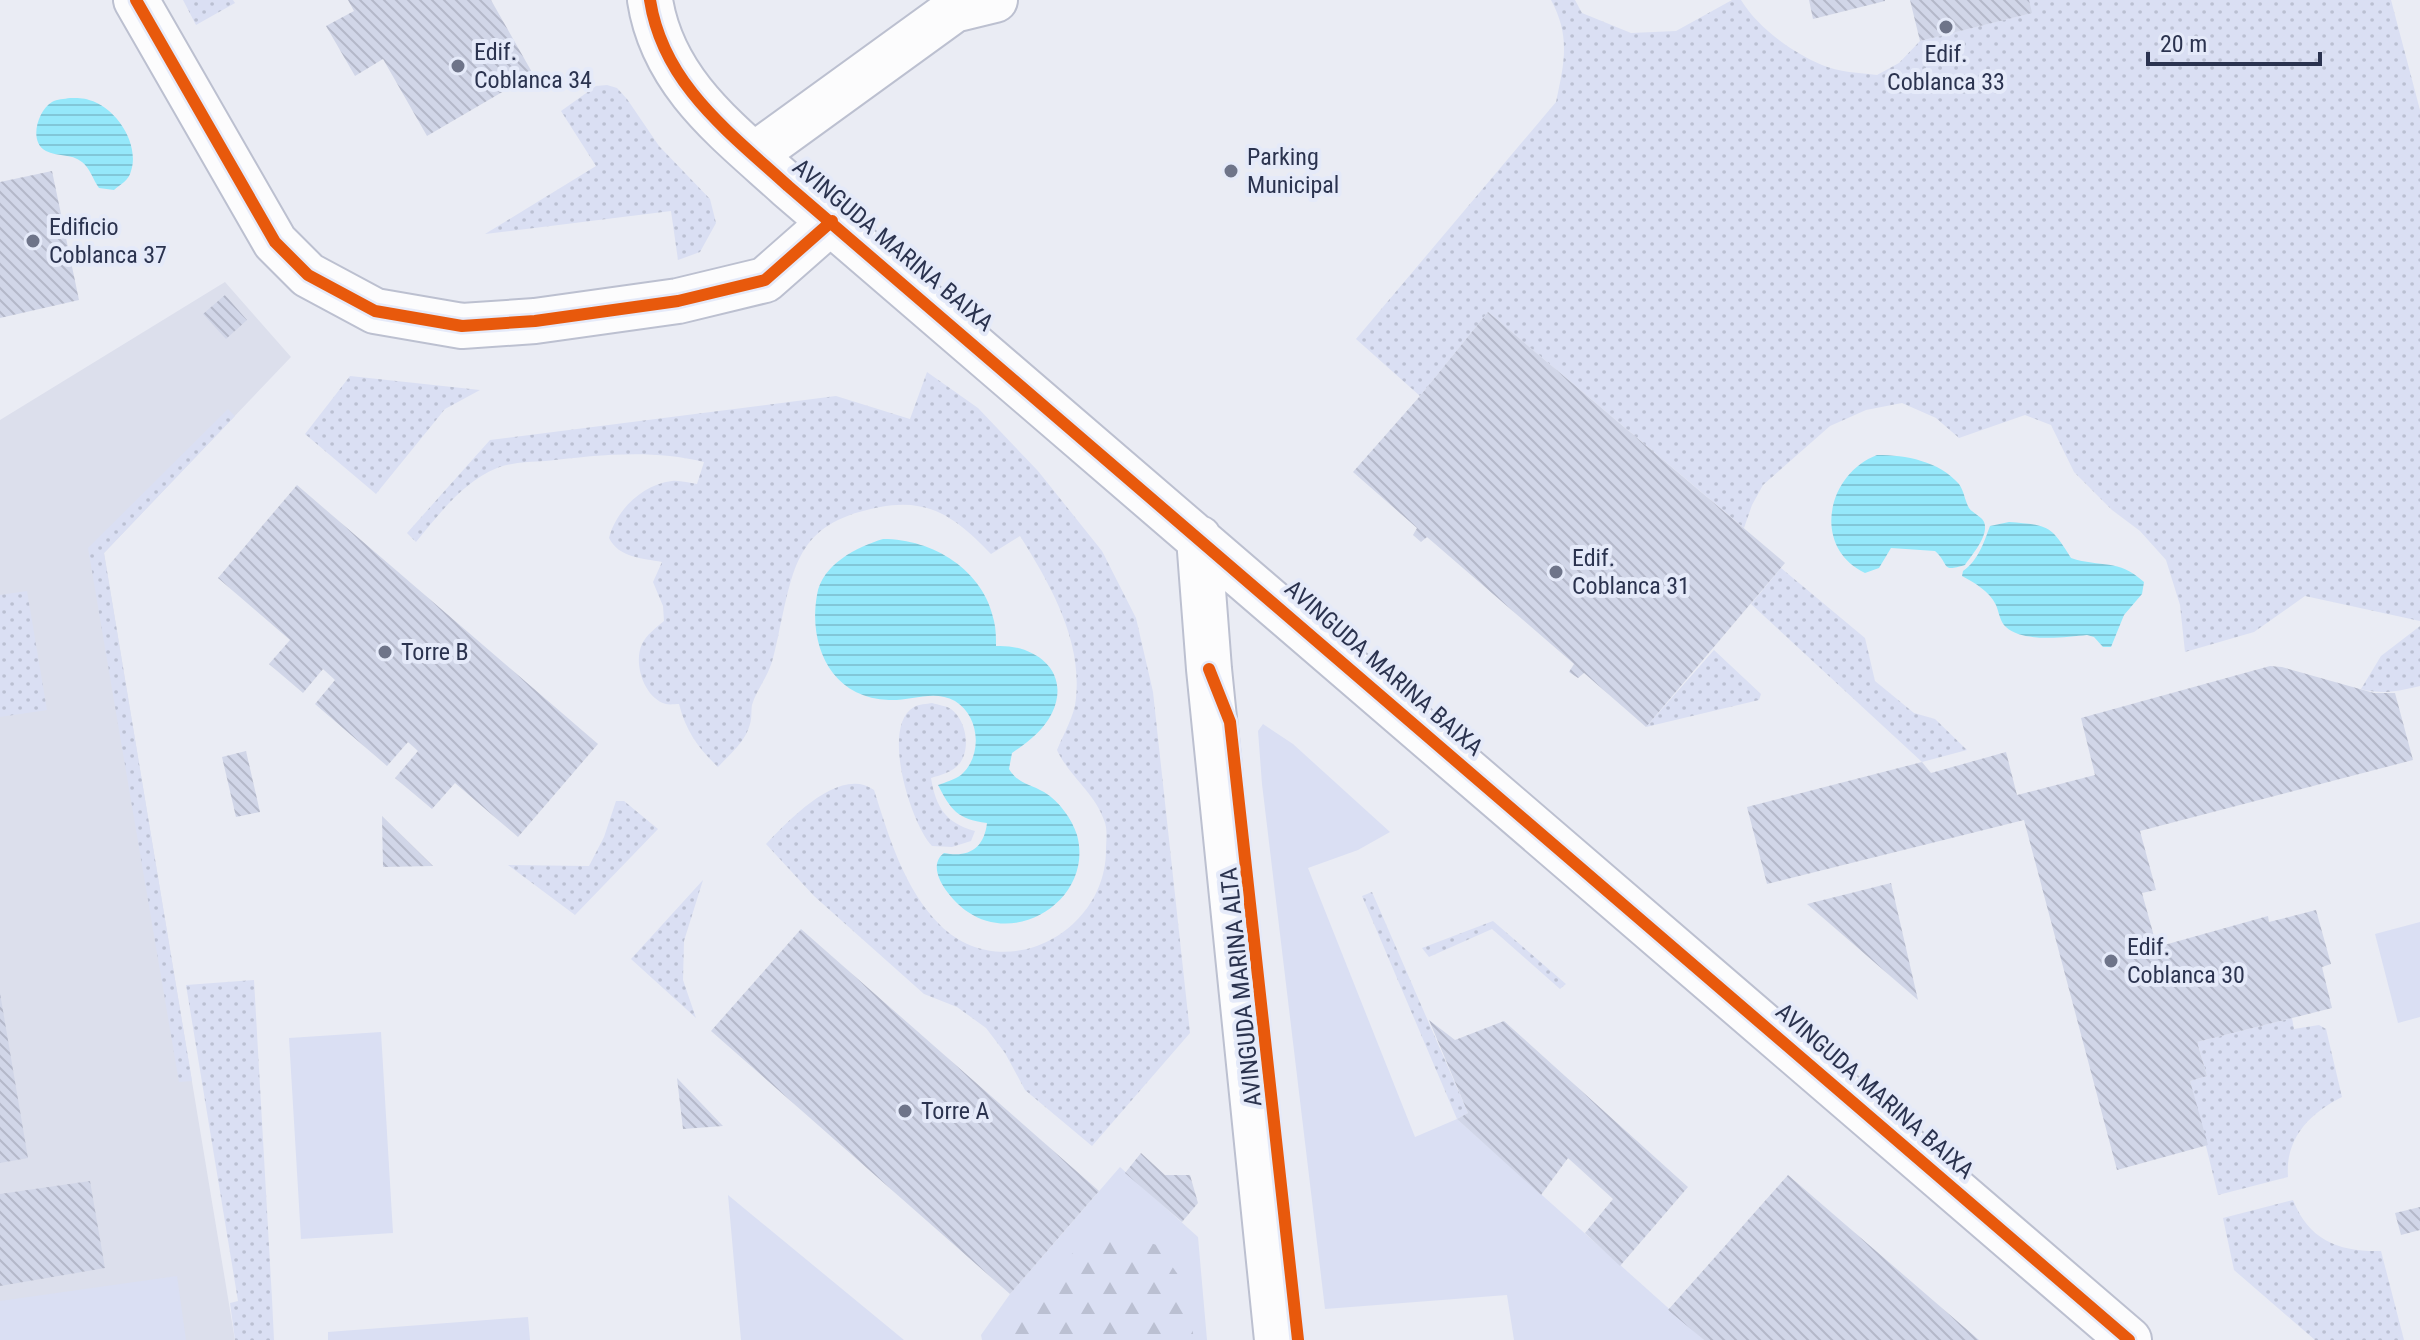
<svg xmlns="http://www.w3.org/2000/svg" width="2420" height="1340" font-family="'Roboto Condensed',sans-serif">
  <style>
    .built { fill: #dcdfec }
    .grass { fill: #dadff3 }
    .forest { fill: url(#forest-firs) }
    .park { fill: url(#park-dots) }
    .water { fill: url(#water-rules) }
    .building { fill: url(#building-back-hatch) }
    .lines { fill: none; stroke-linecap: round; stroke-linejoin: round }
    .street-casing { stroke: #bcc0d0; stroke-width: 48 }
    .street { stroke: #fcfcfd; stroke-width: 44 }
    .cycleway-casing { stroke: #e5eaf9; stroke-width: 17 }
    .cycleway { stroke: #e8590c; stroke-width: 12 }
    .poi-dot { fill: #6e7489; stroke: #e5eaf9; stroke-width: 3 }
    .labels { text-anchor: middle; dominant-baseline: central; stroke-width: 8; stroke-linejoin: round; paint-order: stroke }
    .poi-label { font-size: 24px; fill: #2b334f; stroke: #e5eaf9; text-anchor: start }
    .street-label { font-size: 24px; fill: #2b334f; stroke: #e5eaf9 }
  </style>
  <defs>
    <pattern id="forest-firs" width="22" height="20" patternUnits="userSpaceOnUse" patternTransform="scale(2)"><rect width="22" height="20" fill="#dadff3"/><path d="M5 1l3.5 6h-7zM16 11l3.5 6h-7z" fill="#bbc0d2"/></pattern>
    <pattern id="park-dots" width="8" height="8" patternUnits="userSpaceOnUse" patternTransform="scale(2)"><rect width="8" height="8" fill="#dadff3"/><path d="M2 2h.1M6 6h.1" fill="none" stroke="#bbc0d2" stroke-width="1.8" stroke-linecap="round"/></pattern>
    <pattern id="water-rules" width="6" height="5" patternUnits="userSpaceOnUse" patternTransform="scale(2)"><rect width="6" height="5" fill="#95e8fa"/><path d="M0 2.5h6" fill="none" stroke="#81c7d8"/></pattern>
    <pattern id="building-back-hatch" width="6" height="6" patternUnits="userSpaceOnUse" patternTransform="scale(2)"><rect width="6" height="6" fill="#d1d6e8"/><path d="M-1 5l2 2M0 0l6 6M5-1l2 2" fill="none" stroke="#b4b8c9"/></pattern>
  </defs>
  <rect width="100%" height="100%" fill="#eaecf4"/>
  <path class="built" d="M225 282 291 357 104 553 235 1340H0V420Z"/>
  <path class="grass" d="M1263 724 1293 744 1390 832 1358 850 1308 868 1415 1137 1457 1119 1704 1340H1514L1507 1295 1325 1309 1262 784 1258 731Z
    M2420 922V1017L2398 1023 2375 934Z
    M381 1032 393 1233 301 1239 289 1038Z
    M1120 1167 1198 1237 1207 1340H982L981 1335 1010 1294Z
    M728 1195 904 1340H741Z
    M177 1276 186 1340H0V1301Z
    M528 1317 530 1340H328V1332Z"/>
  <path class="forest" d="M1105 1230 1157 1245 1186 1286 1194 1340H1003V1325L1069 1256Z"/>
  <path class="park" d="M183 0H233L235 3 196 25Z
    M1551 0H1575L1582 13 1631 33 1676 31 1732 0H1741C1758 28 1792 52 1822 65 1838 72 1860 73 1877 75L1899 63 1920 41 2031 13 2029 0H2391L2420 110V621L2305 596 2254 632 2185 652 2180 605 2166 560 2140 531 2112 510 2074 472 2051 425 2025 415 1959 438 1936 418 1902 403 1866 410 1830 426 1763 485 1752 505 1744 528 1488 312 1420 396 1356 339 1556 102C1564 64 1571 37 1551 0Z
    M607 85 617 88 627 99 659 146 710 199 716 223 700 252 678 260 671 211 485 234 596 166 561 111 596 86Z
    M927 372 978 408 1038 471 1102 551 1136 618 1153 692 1190 1033 1092 1146 1025 1090 1005 1053 986 1028 957 1007 924 994 814 896 766 844C788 821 840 765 874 790 889 837 904 889 940 925 1003 987 1106 933 1106 850 1106 841 1108 829 1104 820 1094 792 1069 776 1057 750 1063 735 1075 715 1076 698 1082 639 1050 584 1020 536L991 554C958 520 931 497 880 507 796 523 794 565 778 637 775 649 773 662 768 672 763 683 755 694 752 705 751 711 752 718 750 724 746 741 730 754 718 767 698 748 686 731 679 704 675 704 670 705 666 704 644 698 633 663 642 644 646 635 657 627 664 621L663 606 653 582 662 562C642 558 619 558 609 538 616 511 641 485 672 481 679 480 689 483 697 484L704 462C652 449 598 455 546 461 530 462 512 462 497 468 463 482 439 514 416 542L407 533 490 440 836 396 910 419Z
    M350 376 480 390 445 409 376 494 305 434Z
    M228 409 235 416 104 553 192 1081 179 1082 88 548Z
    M1781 568 1865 638 1875 681 1914 713 1935 719 1967 750 1922 762 1751 604Z
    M27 591 47 710 0 717V595Z
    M2420 626V686C2399 691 2382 695 2361 689L2381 656Z
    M1714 650 1761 694 1759 700 1646 727Z
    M932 703C938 705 947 706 951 709 966 720 971 748 960 763 953 772 941 775 931 778 936 808 946 823 975 831L971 841 952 847 932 846C911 824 880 726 914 707 919 704 927 704 932 703Z
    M616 801H624L658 829 575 915 508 865 589 866 604 837Z
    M703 880 684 941 683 980 696 1018 631 959Z
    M1372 892 1468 1113 1457 1119 1362 896Z
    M1493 921 1566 984 1560 989 1492 929 1429 957 1422 948Z
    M254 980 272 1299 274 1340H235L230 1303 238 1301 186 985Z
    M2292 1018 2294 1029 2319 1025 2326 1029 2342 1097C2310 1113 2285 1138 2288 1177L2218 1195 2190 1081 2207 1076 2197 1042Z
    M2293 1200C2309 1241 2340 1252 2381 1251L2404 1340H2315L2234 1270 2223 1218Z"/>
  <path class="water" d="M70 98C76 98 84 98 89 100 116 107 140 144 131 171 129 180 121 184 114 190L99 188C93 180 90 168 82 162 71 153 57 157 46 151 28 142 38 110 52 102 57 99 64 99 70 98Z
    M1877 455C1906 455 1939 461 1959 484 1964 491 1965 501 1969 508 1973 514 1985 517 1985 526 1986 539 1972 555 1965 565 1940 573 1950 564 1935 551L1891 548 1879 568 1865 573C1811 547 1827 474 1877 455Z
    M2009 522C2048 525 2051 525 2071 558 2101 568 2118 558 2144 582L2142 594 2124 615 2111 647H2103L2094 637 2087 635C2066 637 2023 643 2006 627 2000 622 1999 612 1996 605 1989 591 1975 583 1962 576L1963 571C1978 561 1984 542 1990 526Z
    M883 539C933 539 984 570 994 621 996 629 996 638 996 646 1034 644 1072 671 1052 713 1043 731 1029 741 1012 753L1009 769C1018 784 1030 784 1044 792 1059 801 1072 819 1077 835 1094 897 1019 947 968 912 953 902 923 869 944 853 968 858 984 849 987 823 957 819 951 810 938 785 946 782 954 780 961 775 983 756 980 716 955 701 934 689 911 701 889 700 831 698 808 645 817 595 822 564 857 547 883 539Z"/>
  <path class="building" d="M348 0H491L533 74 427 136 383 59 355 76 326 26 354 11Z
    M1809 0H1885V1L1813 19Z
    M1910 0H2029L2032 13 1920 41Z
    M52 171 79 300 0 318V182Z
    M225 295 247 320 226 339 203 314Z
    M1488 312 1785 563 1646 727 1584 673 1578 678 1569 672 1574 664 1427 537 1421 542 1413 535 1417 528 1353 472 1420 396Z
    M297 485 598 744 518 837 455 783 432 809 395 778 418 751 408 742 387 766 315 704 335 680 323 669 303 693 269 664 290 640 218 578Z
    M2270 666 2282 667 2374 693H2395L2413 760 2140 831 2156 890 2142 893 2157 947 2268 916 2269 922 2316 910 2331 964 2322 967 2332 1008 2197 1042 2207 1076 2190 1081 2208 1145 2117 1170 2024 820 1767 884 1747 807 1922 762 1931 773 2006 752 2017 795 2095 775 2081 718Z
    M246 751 260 812 236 817 222 757Z
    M382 816 433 866 383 867Z
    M1891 883 1918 1000 1807 904Z
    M801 929 1099 1191 1010 1294 711 1031Z
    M0 993 28 1158 0 1163Z
    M1429 1020 1455 1040 1504 1021 1688 1187 1620 1266 1585 1233 1613 1199 1568 1158 1541 1195 1457 1119 1468 1113Z
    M677 1078 723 1126 683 1129Z
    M1141 1153 1165 1175H1190L1198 1203 1182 1222 1125 1173Z
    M1788 1175 1979 1340H1704L1668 1310Z
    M90 1181 105 1268 0 1286V1194Z
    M2420 1207V1230L2401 1235 2395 1213Z"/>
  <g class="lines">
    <g class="street-casing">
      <path id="street" d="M136 0 275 242 308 275 375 311 462 326 535 321 678 301 765 280 832 221
        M650 0C663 84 729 132 788 186L2129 1340
        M754 155 954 10 995 0
        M1199 538 1209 669 1277 1340"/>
    </g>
    <use href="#street" class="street"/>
    <g class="cycleway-casing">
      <path id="cycleway" d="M136 0 275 242 308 275 375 311 462 326 535 321 678 301 765 280 832 221
        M650 0C663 84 729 132 788 186L2129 1340
        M1209 669 1230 722 1298 1340"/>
    </g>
    <use href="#cycleway" class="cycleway"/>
  </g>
  <g class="poi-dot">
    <circle cx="1946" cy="27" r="8"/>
    <circle cx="458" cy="66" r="8"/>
    <circle cx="1231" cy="171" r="8"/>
    <circle cx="33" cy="241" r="8"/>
    <circle cx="1556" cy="572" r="8"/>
    <circle cx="385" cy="652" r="8"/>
    <circle cx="2111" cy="961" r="8"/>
    <circle cx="905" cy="1111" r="8"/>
  </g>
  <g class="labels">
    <g class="poi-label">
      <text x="474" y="52">Edif.<tspan x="474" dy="28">Coblanca 34</tspan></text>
      <text x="1946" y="54" text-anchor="middle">Edif.<tspan x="1946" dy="28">Coblanca 33</tspan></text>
      <text x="1247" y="157">Parking<tspan x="1247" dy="28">Municipal</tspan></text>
      <text x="49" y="227">Edificio<tspan x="49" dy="28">Coblanca 37</tspan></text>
      <text x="1572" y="558">Edif.<tspan x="1572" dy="28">Coblanca 31</tspan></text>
      <text x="401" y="652">Torre B</text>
      <text x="2127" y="947">Edif.<tspan x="2127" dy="28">Coblanca 30</tspan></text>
      <text x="921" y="1111">Torre A</text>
    </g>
    <g class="street-label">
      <text transform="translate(893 245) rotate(40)">AVINGUDA MARINA BAIXA</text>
      <text transform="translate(1384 668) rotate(41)">AVINGUDA MARINA BAIXA</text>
      <text transform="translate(1241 987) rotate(-96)">AVINGUDA MARINA ALTA</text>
      <text transform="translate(1875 1091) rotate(41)">AVINGUDA MARINA BAIXA</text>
    </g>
  </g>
  <path d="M2148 52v12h172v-12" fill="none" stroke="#2b334f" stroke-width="4"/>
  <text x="2160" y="52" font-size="24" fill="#2b334f" stroke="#e5eaf9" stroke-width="6" paint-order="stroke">20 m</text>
</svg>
